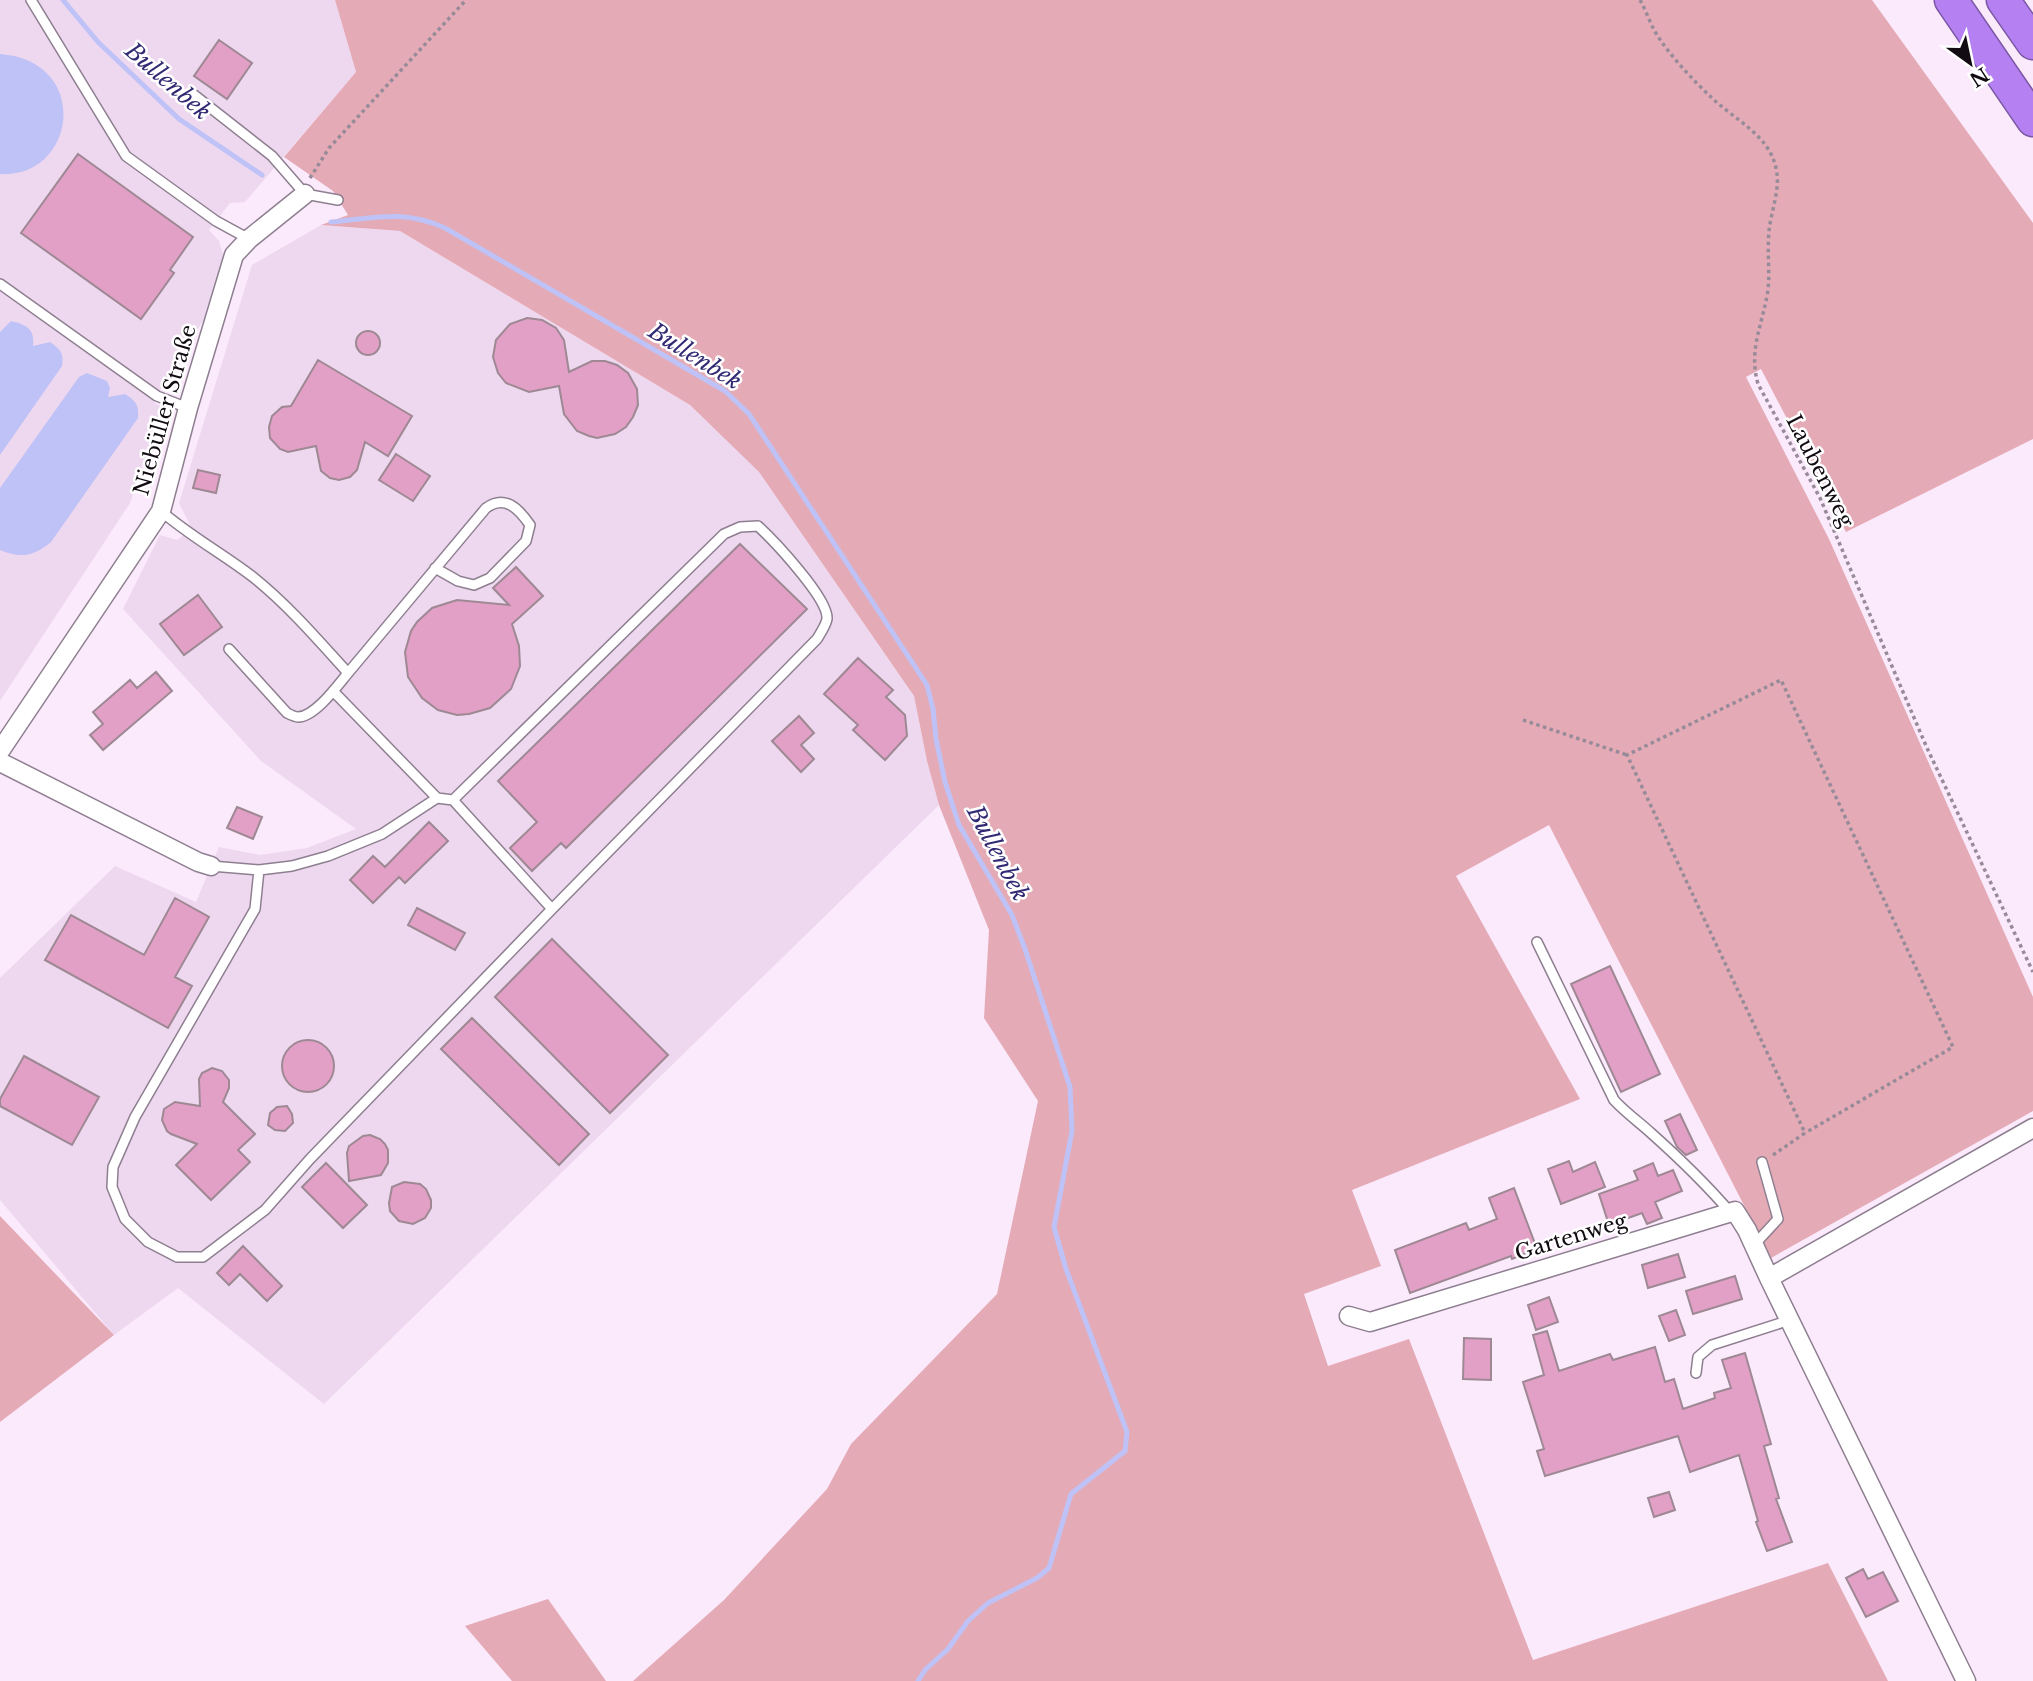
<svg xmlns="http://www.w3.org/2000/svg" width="2033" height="1681" font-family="'Libre Baskerville',serif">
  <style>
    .built { fill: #eed8ef }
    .green { fill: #e4abb6 }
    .water { fill: #bfc2f6 }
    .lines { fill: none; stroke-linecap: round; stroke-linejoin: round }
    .stream { stroke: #bfc2f6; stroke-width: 5 }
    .building { fill: #e2a0c6; stroke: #9e8894; stroke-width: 2 }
    .service-casing { stroke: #8e7f90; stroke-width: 12 }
    .minor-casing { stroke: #8e7f90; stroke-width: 21 }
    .motorway-casing { stroke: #7b57a4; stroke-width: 35 }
    .path { stroke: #988b99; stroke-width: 3.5; stroke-dasharray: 3.5 3.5; stroke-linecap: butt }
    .service { stroke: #fff; stroke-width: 9 }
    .minor { stroke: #fff; stroke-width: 18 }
    .motorway { stroke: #b480f2; stroke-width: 32 }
    .labels { text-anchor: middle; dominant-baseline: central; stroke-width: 5; stroke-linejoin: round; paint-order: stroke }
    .street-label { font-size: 21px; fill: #120c12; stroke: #fff }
    .water-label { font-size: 23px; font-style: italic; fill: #322b74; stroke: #fff }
  </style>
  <rect width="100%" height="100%" fill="#fbe9fc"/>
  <path class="built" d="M0 0H335L356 72 245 202 230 203 209 230 219 241 224 258 209 311 153 402 162 407 130 503 0 701Z
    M321 225 400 231 690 405 759 472 914 696 927 761 939 805 324 1404 178 1288 114 1335 0 1200V978L115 866 196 902 219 847 260 855 307 848 356 829 261 761 123 609 160 535 177 540 192 529 179 503 252 265Z"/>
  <path class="green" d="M335 0H1872L2033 223V439L1846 532 1761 369 1746 377 1829 539 2033 997V1111L1771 1258 1549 825 1456 876 1580 1099 1352 1190 1381 1266 1304 1294 1328 1366 1409 1339 1533 1660 1828 1563 1888 1681H633L724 1600 827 1489 851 1444 997 1294 1038 1101 984 1018 989 930 939 805 927 761 914 696 759 472 690 405 400 231 321 225 348 215 333 191 284 157 356 72Z
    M0 1216 114 1335 0 1422Z
    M548 1599 606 1681H512L465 1626Z"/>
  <path class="water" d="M0 54C93 61 76 179 0 174Z
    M11 321C27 325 35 329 33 346L50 342C61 350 64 353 62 366L0 455V332Z
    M87 373 107 381 110 388 108 397 125 394C136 401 139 405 138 418L51 542C34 556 21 559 0 550V488L79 377Z"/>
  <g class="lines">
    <path class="stream" d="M63 0 98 42 179 119 262 175
      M331 222C375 218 403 209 445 228L725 391 749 414 927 685 933 709 936 739 945 782 959 825 1012 915 1025 949 1070 1087 1072 1131 1054 1227 1066 1269 1127 1432 1125 1451 1071 1494 1049 1568 1037 1578 988 1603 968 1621 948 1649 925 1670 918 1681"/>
  </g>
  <path class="building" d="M219 40 252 63 227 99 194 76Z
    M78 154 193 237 170 270 174 273 141 319 21 233Z
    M527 318 542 320 556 328 564 340 569 372 592 361H605L617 365 628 373 637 389 638 405 633 417 626 427 615 434 597 438 589 436 577 431 564 414 559 386 529 392 506 383 498 373 493 357 496 340 510 324Z
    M356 343a12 12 0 1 1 24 0a12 12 0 1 1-24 0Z
    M318 360 412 416 388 456 365 442 357 470 350 477 339 480 330 478 321 471 316 446 288 452 280 449 270 438 269 427 272 416 282 407 291 406Z
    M396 454 430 476 413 501 379 480Z
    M198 470 220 475 216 493 193 488Z
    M740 544 807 609 566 848 561 843 532 871 510 848 537 822 498 781Z
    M516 567 543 596 512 624 519 646 520 666 511 689 490 708 469 714 457 715 438 710 422 698 408 677 405 652 411 631 417 622 432 608 457 600 509 605 493 588Z
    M198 595 222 627 184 655 160 624Z
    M858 658 893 690 886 697 905 715 907 736 885 760 853 730 858 725 824 694Z
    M156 672 172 691 103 750 90 735 103 724 93 712 130 680 137 688Z
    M799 716 814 733 801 745 814 759 801 772 772 741Z
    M237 807 262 817 253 839 227 828Z
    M429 822 448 841 405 883 399 877 373 903 350 880 373 856 385 867Z
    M175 898 209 917 175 977 192 986 168 1028 45 960 71 915 144 955Z
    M417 908 465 933 455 950 408 925Z
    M552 939 668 1055 610 1113 495 997Z
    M1610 966 1660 1074 1621 1092 1571 984Z
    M472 1018 589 1134 559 1165 441 1049Z
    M282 1066a26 26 0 1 1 52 0a26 26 0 1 1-52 0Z
    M24 1056 99 1097 72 1145 0 1106V1099Z
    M212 1068 222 1071 229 1080V1088L223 1102 255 1134 238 1150 250 1162 211 1200 176 1165 197 1144 171 1134 167 1131 162 1120 164 1109 175 1102 200 1106 199 1079 202 1073Z
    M287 1106 292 1114 293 1123 285 1131 275 1130 268 1125 270 1113 277 1107Z
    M1680 1114 1697 1150 1686 1155 1677 1147 1665 1121Z
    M370 1135 380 1139 385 1144 388 1150V1163L381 1175 349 1181 347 1153 349 1146 363 1136Z
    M1569 1161 1573 1172 1595 1162 1605 1187 1561 1204 1548 1169Z
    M326 1163 367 1205 343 1228 302 1187Z
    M1653 1163 1658 1176 1673 1170 1682 1191 1655 1202 1662 1218 1647 1224 1642 1213 1609 1225 1599 1194 1638 1180 1634 1171Z
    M404 1182 420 1184 426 1189 431 1200V1208L425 1218 413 1224 399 1221 390 1211 389 1203 392 1187Z
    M1514 1188 1537 1249 1512 1259 1511 1256 1410 1293 1395 1250 1466 1223 1469 1230 1497 1219 1489 1198Z
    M243 1246 282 1286 267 1301 240 1274 229 1285 217 1273Z
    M1678 1254 1685 1277 1648 1288 1642 1265Z
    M1735 1276 1742 1299 1693 1314 1686 1291Z
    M1549 1297 1558 1322 1536 1330 1528 1305Z
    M1676 1310 1685 1335 1669 1341 1659 1316Z
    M1547 1331 1559 1371 1610 1354 1613 1360 1655 1347 1665 1382 1674 1379 1683 1409 1715 1398 1714 1393 1731 1388 1722 1360 1745 1353 1771 1444 1764 1446 1779 1498 1776 1499 1792 1542 1767 1551 1756 1522 1758 1521 1739 1455 1690 1472 1678 1436 1545 1476 1537 1451 1544 1449 1523 1382 1544 1375 1533 1335Z
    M1464 1338 1491 1339V1380L1463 1379Z
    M1669 1492 1675 1510 1654 1517 1648 1498Z
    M1863 1569 1868 1579 1883 1572 1898 1601 1866 1617 1846 1578Z"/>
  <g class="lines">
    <g class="service-casing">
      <path id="service" d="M31 0 126 156 216 221 249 239
        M193 94 272 156 305 194 338 200
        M0 284 157 396 188 408
        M161 511C190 536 223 554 253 577 288 605 318 640 348 673
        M229 649 287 713C289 714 296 717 298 717 315 717 338 685 348 673L486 508C505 494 519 509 530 525L526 541 490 578 474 585 458 581 435 568
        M333 691 437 798
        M453 800 724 534 740 527 758 526C774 541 829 599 827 619 826 625 820 634 817 639L552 909
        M211 866 259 870 292 866 328 856 382 834 437 798 453 800 552 909 310 1159 265 1210 203 1257H177L148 1242 125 1219 112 1187 113 1167 135 1117 255 909 259 870
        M1537 942 1614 1100C1626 1113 1639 1122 1651 1133 1679 1158 1706 1184 1730 1212
        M1754 1245 1778 1219 1762 1162
        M1696 1373 1698 1357 1712 1345 1790 1320"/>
    </g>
    <g class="minor-casing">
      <path id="minor" d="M0 751 161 511 188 408 234 255 249 239 305 194
        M0 762 198 862 211 866
        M1349 1316 1370 1322 1735 1211 1747 1230 1769 1278
        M1966 1681 1769 1278 2033 1128"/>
    </g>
    <g class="motorway-casing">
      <path id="motorway" d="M1951 0 2033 120
        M2003 0 2033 43"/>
    </g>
    <path class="path" d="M1640 0C1647 12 1651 27 1659 38 1673 59 1694 81 1712 98 1735 120 1769 135 1776 168 1781 188 1771 211 1769 231 1767 251 1770 271 1768 290 1763 324 1748 349 1758 384L1820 498 1927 748 2033 972
      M310 178 329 148 466 0
      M1523 720 1627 755
      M1773 1155 1805 1133 1627 755 1781 680 1953 1047 1805 1133"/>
    <use href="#service" class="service"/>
    <use href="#minor" class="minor"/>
    <use href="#motorway" class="motorway"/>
  </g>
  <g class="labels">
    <g class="street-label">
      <text transform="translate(165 410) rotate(-74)">Niebüller Straße</text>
      <text transform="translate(1820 471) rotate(63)">Laubenweg</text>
      <text transform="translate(1571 1237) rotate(-17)">Gartenweg</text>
    </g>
    <g class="water-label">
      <text transform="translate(168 81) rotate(41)">Bullenbek</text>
      <text transform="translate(695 356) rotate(32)">Bullenbek</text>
      <text transform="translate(998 853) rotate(62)">Bullenbek</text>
    </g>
  </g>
  <g transform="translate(1970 63) rotate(147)" stroke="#ffffff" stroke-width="5" paint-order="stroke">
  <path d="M0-5L12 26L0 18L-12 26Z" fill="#120c12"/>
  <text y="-10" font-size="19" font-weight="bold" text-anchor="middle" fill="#120c12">N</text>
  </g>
</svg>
